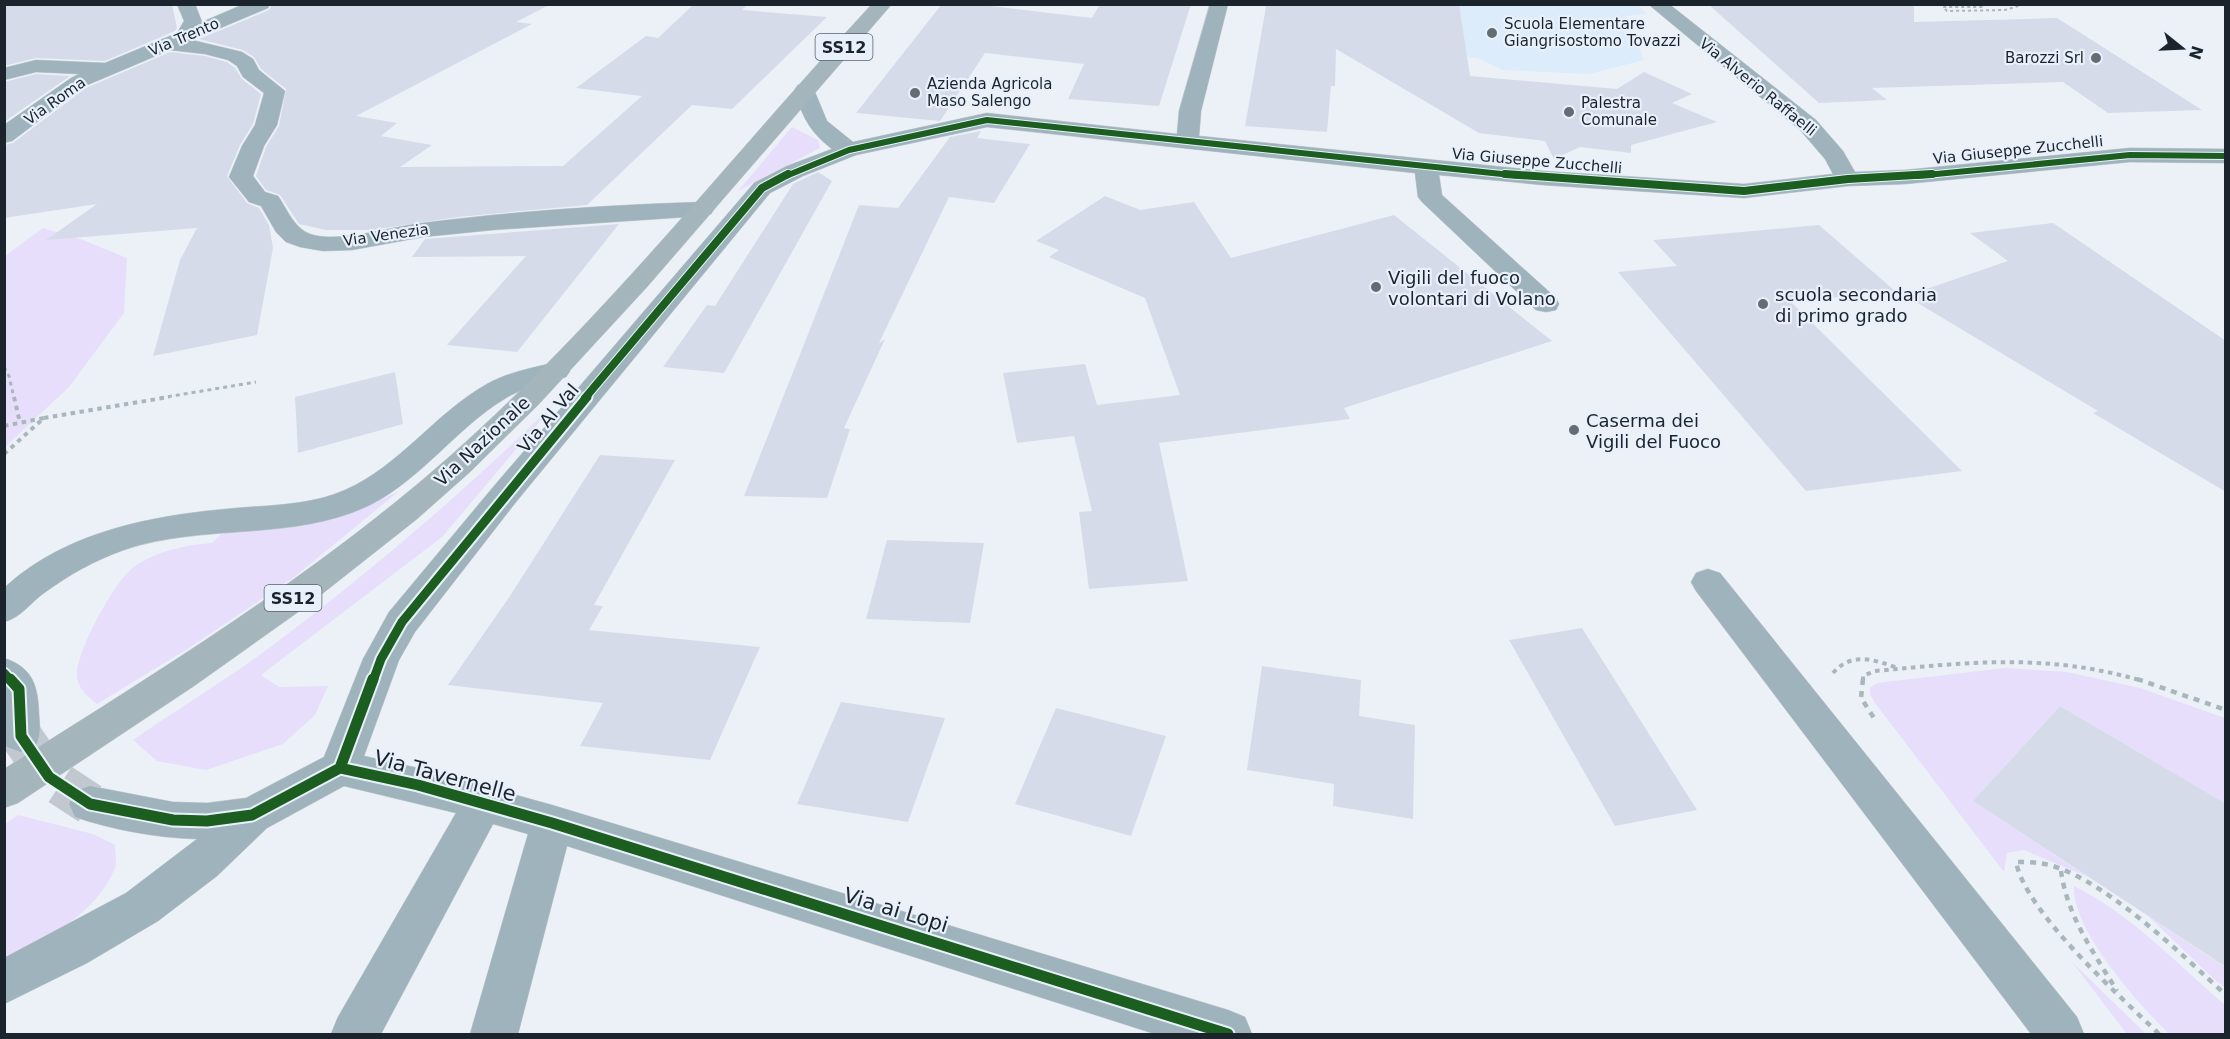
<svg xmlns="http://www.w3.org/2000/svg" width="2230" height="1039" font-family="'DejaVu Sans',sans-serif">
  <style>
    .built { fill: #dcecfb }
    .green { fill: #e6defb }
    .building { fill: #d6dbea }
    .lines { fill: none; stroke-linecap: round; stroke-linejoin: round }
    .minor-tunnel { stroke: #c2c8cf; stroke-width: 42; stroke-dasharray: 42 21; stroke-linecap: butt }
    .minor-casing { stroke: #c7ccd2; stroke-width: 1 }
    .major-casing { stroke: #c7ccd2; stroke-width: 1 }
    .path-far3 { stroke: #a9b7bc; stroke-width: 2; stroke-dasharray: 3 3; stroke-linecap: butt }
    .path-far2 { stroke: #a9b7bc; stroke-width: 3; stroke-dasharray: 4 4; stroke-linecap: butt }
    .path-far1 { stroke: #a9b7bc; stroke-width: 4; stroke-dasharray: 4.5 4.5; stroke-linecap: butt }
    .path { stroke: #a9b7bc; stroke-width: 4.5; stroke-dasharray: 6 6; stroke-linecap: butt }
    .minor { fill: #9eb3bb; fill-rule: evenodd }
    .major { fill: #a4b6bc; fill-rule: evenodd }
    .cycleway-far3-casing { stroke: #e8f1fb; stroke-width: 8 }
    .cycleway-far2-casing { stroke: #e8f1fb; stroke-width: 10 }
    .cycleway-far1-casing { stroke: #e8f1fb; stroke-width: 13 }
    .cycleway-casing { stroke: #e8f1fb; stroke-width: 15 }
    .cycleway-far3 { stroke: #1b5e20; stroke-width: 6 }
    .cycleway-far2 { stroke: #1b5e20; stroke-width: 8 }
    .cycleway-far1 { stroke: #1b5e20; stroke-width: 9 }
    .cycleway { stroke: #1b5e20; stroke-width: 11 }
    .poi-dot { fill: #646c74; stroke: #e8f1fb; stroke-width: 2 }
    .labels { text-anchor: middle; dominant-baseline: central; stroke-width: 4.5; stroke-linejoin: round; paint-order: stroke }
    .far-poi-label { font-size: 15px; fill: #1b242d; stroke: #e8f1fb; text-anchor: start }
    .far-street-label { font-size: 15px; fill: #1b242d; stroke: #e8f1fb }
    .shield { fill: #e8f1fb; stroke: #58626b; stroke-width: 1.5 }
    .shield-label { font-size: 16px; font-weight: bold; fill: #1b242d }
    .poi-label { font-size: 18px; fill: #1b242d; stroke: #e8f1fb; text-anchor: start }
    .street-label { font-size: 18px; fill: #1b242d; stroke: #e8f1fb }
    .near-street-label { font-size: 21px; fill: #1b242d; stroke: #e8f1fb }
  </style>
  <rect width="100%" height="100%" fill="#ecf1f7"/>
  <path class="built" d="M1637 4 1647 14 1626 16 1644 60 1589 74 1503 70 1477 58 1350 51 1353 5Z"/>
  <path class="green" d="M792 127 818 140 820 148 738 191Z
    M43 228 83 240 127 258 124 313 69 387 5 447V256Z
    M556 402 442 537 261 675 279 687 328 686 315 715 283 744 206 770 157 761 133 740C179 708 228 679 273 645 373 570 467 489 556 402Z
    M398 492 293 578 189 648 97 704C88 697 77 688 77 675 76 652 115 580 134 567 156 551 186 545 212 543L222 533 347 513Z
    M2005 668 2067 672 2140 688 2225 718V804L2060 706 1973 801 2088 877 2024 850 2007 853 2004 872 1875 703 1870 694V688L1877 683Z
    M18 815 93 834 115 845C115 852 117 862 115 868 95 916 47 937 5 960V824Z
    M2074 886C2132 915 2177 964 2225 1005V1034H2169C2139 1004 2072 931 2074 886Z
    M2148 916 2225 967V988L2214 979Z
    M2072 962 2145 1033 2148 1034H2127Z"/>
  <path class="building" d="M4 4H172L177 28 175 31 105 61 36 58 4 66Z
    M272 4H551L516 22 532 24 356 116 397 123 381 136 432 145 400 167 563 166 642 96 576 88 646 36 658 38 694 4H748L742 10 827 17 732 109 692 105 587 205 458 217 372 230H326L299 224 280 195 266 190 256 176 266 147 279 126 286 89 261 69 254 57 243 50 199 39 269 10Z
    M942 4H974L1092 18 1100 4H1191L1159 106 1068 99 1084 64 985 53 940 121 856 113Z
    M1262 4H1459L1470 76 1617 89 1644 72 1692 94 1672 103 1717 122 1631 145V153L1580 147 1554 159 1545 141 1479 133 1336 49 1335 86H1331L1327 132 1245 126 1266 7Z
    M1708 4H1914V22L2057 18 2202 110 2108 113 2063 82 1872 88 1887 100 1819 103Z
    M170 52 205 56 227 62 235 68 242 79 261 94 253 124 240 145 227 176 247 203 259 208 269 225 273 248 257 335 153 356 180 260 197 228 46 240 97 204 4 218V145L13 143 86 88Z
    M36 74 70 76 4 122V82Z
    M981 131 977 138 1030 144 994 203 949 197 879 343 885 339 844 428 850 429 827 498 744 496 859 205 898 208 950 137Z
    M818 172 832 181 724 373 663 367 707 305 715 306 793 184Z
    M1105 196 1140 210 1194 202 1231 258 1394 215 1552 341 1344 408 1350 419 1159 443 1188 581 1089 589 1079 512 1092 511 1074 436 1017 443 1003 373 1085 364 1097 405 1180 395 1145 298 1049 257 1059 250 1036 241Z
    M2053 223 2226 341V492L2093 413 2098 411 1906 296 2008 261 1970 233Z
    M619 224 517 352 447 345 526 256 412 257 425 239Z
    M1819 225 1895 291 1791 302 1962 471 1806 491 1618 272 1677 266 1653 240Z
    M395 372 403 424 298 453 295 397Z
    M600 455 675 460 594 605 603 606 589 630 760 647 710 760 580 746 603 703 448 685 510 596Z
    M887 540 984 543 970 623 866 619Z
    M1582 628 1697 810 1615 826 1509 640Z
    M1262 666 1361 680 1359 716 1415 725 1413 819 1333 806 1334 784 1247 770Z
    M841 702 945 718 908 822 797 804Z
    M2060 706 2226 804V967L1973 801Z
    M1056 708 1166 736 1131 836 1015 804Z"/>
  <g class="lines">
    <path class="minor-tunnel" d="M21 736 49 777 90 804"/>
    <g class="minor-casing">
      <path id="minor" d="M177 4H195L202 22 244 4H270L268 8 192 40 242 52 253 59 259 70 285 91 277 125 264 146 253 176 265 192 278 196C287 209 294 228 310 234 337 244 393 226 423 223 516 211 609 205 702 202L711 204 714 209 711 214 702 216 493 230 423 237 352 250 323 251 300 247 286 242 276 232 261 206 249 202 229 177 242 146 255 125 264 93 243 77 237 66 228 60 205 54 170 50 85 86 12 141 4 143V125L71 78 79 74 36 72 4 80V68L36 60 105 63 177 33 184 21Z
        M1210 4H1228L1201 111 1199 136 1543 171 1744 184 1833 174 1825 159 1800 130 1648 4H1669L1816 120 1843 151 1855 172 1905 170 2130 148 2226 149V163L2130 162 1905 184 1848 186 1744 198 1543 185 1439 175 1442 195 1556 298 1559 304 1556 310 1546 312 1536 310 1422 202 1418 197 1415 173 987 127 856 155 803 176 770 193 516 502 415 632 399 660 364 756 418 768 552 805 1228 1010 1245 1017 1252 1034H1155L567 846 518 1034H470L528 834 493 824 381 1034H331L338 1017 456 813 344 786 267 828 217 876 158 921 87 963 4 1004V958L126 893 197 839C158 838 113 830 75 817L69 804 75 791 90 786 173 802 207 803 246 798 324 757 363 659 389 612 494 486 754 183 787 166 832 149C810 132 801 116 795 89L798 85 805 83 812 85 827 121 853 142 987 113 1177 134 1179 111Z
        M556 362 566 365 570 371 566 377C546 383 524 387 506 398 456 428 423 478 370 505 294 542 203 523 124 550 95 560 69 575 44 593 30 603 22 617 4 622V588C67 530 155 515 237 508 273 505 311 505 345 490 400 466 435 413 487 384 508 372 533 368 556 362Z
        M1708 569 1720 573 2077 1017 2084 1034H2031L1696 591 1691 582 1696 573Z
        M4 658C34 668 38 687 39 715 40 728 41 736 35 747L21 752 7 747 4 742Z"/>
    </g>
    <g class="major-casing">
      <path id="major" d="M872 4H892L647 287 539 404 470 472 417 519 308 605 194 686 18 803 4 808V769C157 672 313 577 449 457 604 320 732 155 872 4Z"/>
    </g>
    <path class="path-far3" d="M1902 4H1941
      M1981 4 1984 7H1943L1947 11 2005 10 2025 4"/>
    <path class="path-far2" d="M4 367 9 376 14 398
      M160 398 256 382"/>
    <path class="path-far1" d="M14 397 20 423
      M44 418 169 397
      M4 426 44 418 4 454
      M1833 673C1852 651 1874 660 1898 668
      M1863 681V676L1875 671C1973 662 2046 653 2143 681"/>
    <path class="path" d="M1863 679 1861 698 1876 721
      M2137 679 2226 710
      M2061 871C2067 916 2094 953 2117 991
      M2159 1034C2120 996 2026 913 2016 862 2024 862 2032 862 2039 863 2096 870 2183 956 2226 995"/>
    <use href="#minor" class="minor"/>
    <use href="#major" class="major"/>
    <g class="cycleway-far3-casing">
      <path id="cycleway-far3" d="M786 176 849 150 987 120 1521 176
        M1916 176 2130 155 2226 156"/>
    </g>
    <g class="cycleway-far2-casing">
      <path id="cycleway-far2" d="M1505 174 1744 191 1848 179 1932 174
        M585 398 762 188 788 174"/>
    </g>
    <g class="cycleway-far1-casing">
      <path id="cycleway-far1" d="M4 673 11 681
        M373 681 381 659 402 622 587 397"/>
    </g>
    <g class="cycleway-casing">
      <path id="cycleway" d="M10 679 19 689 21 736 49 777 90 804 173 820 207 821 252 815 340 768 418 785 552 823 1228 1034
        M340 768 373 679"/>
    </g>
    <use href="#cycleway-far3" class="cycleway-far3"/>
    <use href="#cycleway-far2" class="cycleway-far2"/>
    <use href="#cycleway-far1" class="cycleway-far1"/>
    <use href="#cycleway" class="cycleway"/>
  </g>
  <g class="poi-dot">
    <circle cx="1492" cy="33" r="6"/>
    <circle cx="2096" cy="58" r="6"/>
    <circle cx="915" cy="93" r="6"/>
    <circle cx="1569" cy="112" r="6"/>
    <circle cx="1376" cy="287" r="6"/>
    <circle cx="1763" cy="304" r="6"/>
    <circle cx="1574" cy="430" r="6"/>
  </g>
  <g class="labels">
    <g class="far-poi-label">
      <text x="1504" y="24">Scuola Elementare<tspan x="1504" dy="17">Giangrisostomo Tovazzi</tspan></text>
      <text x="2084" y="58" text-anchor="end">Barozzi Srl</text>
      <text x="927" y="84">Azienda Agricola<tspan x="927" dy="17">Maso Salengo</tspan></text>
      <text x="1581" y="103">Palestra<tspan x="1581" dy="17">Comunale</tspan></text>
    </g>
    <g class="far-street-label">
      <text transform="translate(184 37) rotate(-23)">Via Trento</text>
      <text transform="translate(1758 87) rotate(39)">Via Alverio Raffaelli</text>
      <text transform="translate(55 101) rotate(-35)">Via Roma</text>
      <text transform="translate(2018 150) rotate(-6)">Via Giuseppe Zucchelli</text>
      <text transform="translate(1537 161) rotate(5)">Via Giuseppe Zucchelli</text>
      <text transform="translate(386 235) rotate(-8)">Via Venezia</text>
    </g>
    <g class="shield">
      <rect x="815.5" y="34" width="57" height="26" rx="4.5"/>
      <rect x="264.5" y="585" width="57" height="26" rx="4.5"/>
    </g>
    <g class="shield-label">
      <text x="844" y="47">SS12</text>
      <text x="293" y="598">SS12</text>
    </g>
    <g class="poi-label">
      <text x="1388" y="277">Vigili del fuoco<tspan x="1388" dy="21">volontari di Volano</tspan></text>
      <text x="1775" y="294">scuola secondaria<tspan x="1775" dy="21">di primo grado</tspan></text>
      <text x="1586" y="420">Caserma dei<tspan x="1586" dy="21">Vigili del Fuoco</tspan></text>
    </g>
    <g class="street-label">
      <text transform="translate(548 418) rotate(-50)">Via Al Val</text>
      <text transform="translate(482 441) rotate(-43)">Via Nazionale</text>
    </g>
    <g class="near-street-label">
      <text transform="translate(445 776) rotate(15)">Via Tavernelle</text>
      <text transform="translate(896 910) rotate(17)">Via ai Lopi</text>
    </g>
  </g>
  <rect width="2230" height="1039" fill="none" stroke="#1b242d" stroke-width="12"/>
  <g transform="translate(2182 48) rotate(108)" stroke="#e8f1fb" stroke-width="4.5" paint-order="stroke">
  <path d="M0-4.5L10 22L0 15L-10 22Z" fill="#1b242d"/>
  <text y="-9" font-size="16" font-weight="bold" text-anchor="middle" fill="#1b242d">N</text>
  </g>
</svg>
